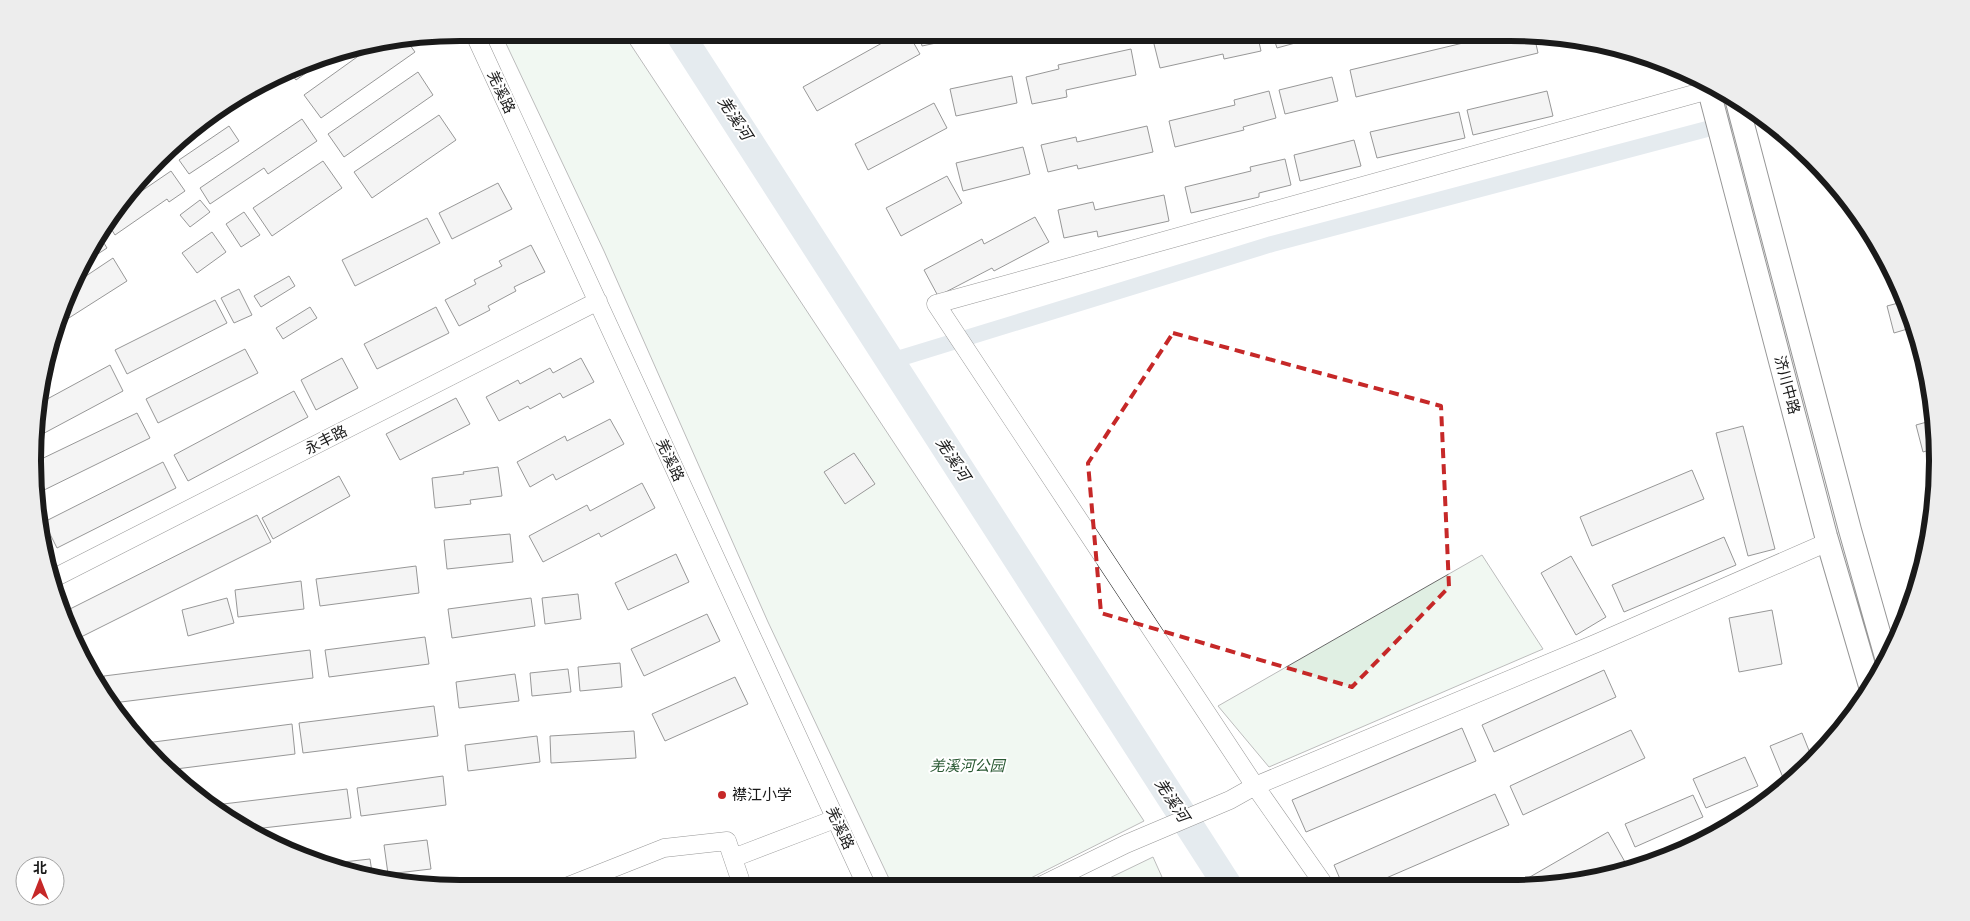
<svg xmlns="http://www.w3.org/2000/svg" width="1970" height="921" font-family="'Times New Roman','Noto Sans SC',serif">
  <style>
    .park { fill: #e0efe3; stroke: #6a6a6a }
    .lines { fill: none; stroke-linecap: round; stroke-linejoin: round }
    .canal { stroke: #c6d2dc; stroke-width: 16 }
    .river { stroke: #c6d2dc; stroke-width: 29 }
    .building { fill: #e6e6e6; stroke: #1a1a1a }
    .minor-casing { stroke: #1a1a1a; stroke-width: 19 }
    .major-casing { stroke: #1a1a1a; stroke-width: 24 }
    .minor { stroke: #fff; stroke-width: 18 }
    .major { stroke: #fff; stroke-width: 22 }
    .marked { fill: none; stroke: #c62828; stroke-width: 4; stroke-dasharray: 10 6; stroke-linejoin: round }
    .poi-dot { fill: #c62828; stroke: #fff; stroke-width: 2 }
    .labels { text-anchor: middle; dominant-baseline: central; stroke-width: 4; stroke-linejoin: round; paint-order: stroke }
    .street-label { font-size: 15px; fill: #1a1a1a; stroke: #fff }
    .park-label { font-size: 15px; font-style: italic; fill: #2b5a34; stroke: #fff }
    .poi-label { font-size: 15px; fill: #1a1a1a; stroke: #fff; text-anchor: start }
    .water-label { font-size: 16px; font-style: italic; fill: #1a1a1a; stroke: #fff }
    .rim { fill: none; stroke: #1a1a1a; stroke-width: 6 }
  </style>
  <rect width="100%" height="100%" fill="#fff"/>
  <path class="park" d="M501 33H623L1144 821 1013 887H893L768 622 604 251Z
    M1482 555 1543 649 1269 767 1218 706Z
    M1153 857 1166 886H1093Z"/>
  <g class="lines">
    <path class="canal" d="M891 361 1272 244 1760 115"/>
    <path class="river" d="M679 33 1228 886"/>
  </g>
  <path class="building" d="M788 33H808L793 41Z
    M900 33H908L920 54 817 111 803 87Z
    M919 33H983L922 46Z
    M1185 33H1257L1261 51 1224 59 1223 54 1160 68 1153 40Z
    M1272 33H1316L1317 37 1277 48Z
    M1505 33 1534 35 1538 53 1356 97 1350 70Z
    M407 41 415 52 321 118 304 95 371 47Z
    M1131 49 1136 75 1066 90 1067 97 1032 104 1026 77 1059 69 1058 65Z
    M333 54 296 80 289 71 323 55Z
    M418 72 433 95 344 157 328 134Z
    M1012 76 1017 103 956 116 950 89Z
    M1332 77 1338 101 1285 114 1279 90Z
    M270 79 177 141 246 90Z
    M1269 91 1276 118 1243 127 1244 130 1175 147 1169 121 1235 105 1234 100Z
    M1547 91 1553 116 1473 135 1467 110Z
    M934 103 947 128 868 170 855 144Z
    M1459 112 1465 138 1377 158 1370 132Z
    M439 115 456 140 372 198 354 172Z
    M302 119 317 141 268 174 264 168 210 204 200 188Z
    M229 126 239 141 189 174 179 160Z
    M1147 126 1153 152 1078 169 1077 165 1048 172 1041 145 1076 137 1077 142Z
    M1354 140 1361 166 1300 181 1294 155Z
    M1023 147 1030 174 963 191 956 163Z
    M1285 159 1291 185 1259 193V197L1191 213 1185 187 1251 171 1250 167Z
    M323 161 342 188 272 236 253 208Z
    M171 171 185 191 169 202 167 199 115 235 108 224 127 201Z
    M947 176 962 203 901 236 886 208Z
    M498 183 512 209 452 239 439 213Z
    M1164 195 1169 221 1098 237 1097 231 1064 238 1058 210 1093 202 1095 210Z
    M200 200 210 212 190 227 180 215Z
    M244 212 260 235 241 247 226 224Z
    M1035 217 1049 242 994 271 992 268 938 296 924 270 982 239 984 244Z
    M427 218 440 243 355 286 342 260Z
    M212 232 226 252 197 273 182 253Z
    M99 235 107 248 84 263 90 246Z
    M531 245 545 272 514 287 516 291 488 306 490 310 459 326 445 300 476 284 474 280 502 266 499 261Z
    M113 258 127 281 61 323 77 282Z
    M289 276 295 286 261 307 254 296Z
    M239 289 252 315 234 323 221 298Z
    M215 300 227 323 127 374 115 350Z
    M1906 301 1914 327 1894 333 1887 306Z
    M310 307 317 318 283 339 276 328Z
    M436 307 449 333 377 369 364 344Z
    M245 349 258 373 158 423 146 399Z
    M342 358 358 388 316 410 301 380Z
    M581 358 594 382 563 398 560 393 530 409 528 406 499 421 486 397 518 380 520 384 550 368 553 373Z
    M110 365 123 391 35 438 38 404Z
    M294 391 308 417 188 481 174 455Z
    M456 398 470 424 400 460 386 434Z
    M137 413 150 438 36 494 33 463Z
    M610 419 624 444 556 480 553 474 530 487 517 462 565 436 567 441Z
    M1934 420 1936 448 1923 452 1916 425Z
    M1743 426 1775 549 1748 556 1716 433Z
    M854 453 875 484 845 504 824 472Z
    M163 462 176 488 57 548 44 522Z
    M498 467 502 496 470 500 471 504 435 508 432 478 464 474 463 472Z
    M1692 470 1704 499 1592 546 1580 517Z
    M339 476 350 496 273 539 262 518Z
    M642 483 655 508 601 537 599 533 543 562 529 536 587 505 590 511Z
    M257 515 271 542 77 639 66 611Z
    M510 534 513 562 447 569 444 540Z
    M1724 537 1736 565 1624 612 1612 585Z
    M676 554 689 582 628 610 615 583Z
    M1571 556 1606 617 1576 635 1541 573Z
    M416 566 419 593 320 606 316 579Z
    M301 581 304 609 238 617 235 590Z
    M578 594 581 619 545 624 542 598Z
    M227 598 234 623 188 636 182 610Z
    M531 598 535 626 452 638 448 609Z
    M1772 610 1782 664 1739 672 1729 618Z
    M707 614 720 641 644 676 631 649Z
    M425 637 429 664 329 677 325 650Z
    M310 650 313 678 113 703 106 695 104 676Z
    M620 663 622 687 580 691 578 667Z
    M568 669 571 692 532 696 530 673Z
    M1604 670 1616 697 1494 752 1482 725Z
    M515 674 519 701 459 708 456 682Z
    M735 677 748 704 665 741 652 714Z
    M434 706 438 736 303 753 299 723Z
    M292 724 295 754 168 770 146 743Z
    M1462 728 1476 761 1306 832 1292 800Z
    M1631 730 1645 758 1523 815 1510 786Z
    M634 731 636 758 551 763 550 736Z
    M1802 733 1812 758 1794 776 1784 780 1770 746Z
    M537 736 540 762 468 771 465 745Z
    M1745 757 1758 786 1706 808 1693 779Z
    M443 776 446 805 361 816 357 788Z
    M347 789 351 818 254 829 215 805Z
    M1495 794 1509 825 1370 885 1343 886 1334 865Z
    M1693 795 1703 817 1635 847 1625 824Z
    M1608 832 1625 862 1604 875 1566 885H1516Z
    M427 840 431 869 388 874 384 845Z
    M370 859 373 879 325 864Z"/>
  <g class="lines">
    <g class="minor-casing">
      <path id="minor" d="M474 33 867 887
        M54 578 598 301
        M733 858 835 819
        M1325 886 1255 786 936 304 1716 88
        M1038 887 1126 844 1230 800 1255 786 1597 643 1828 542
        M563 888 664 848 727 841 743 888"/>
    </g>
    <g class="major-casing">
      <path id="major" d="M1707 83 1826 536 1870 686
        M1736 98 1850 530 1886 657"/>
    </g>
    <use href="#minor" class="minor"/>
    <use href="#major" class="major"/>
  </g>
  <path d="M0 0H1970V921H0ZM1173 333 1441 406 1449 587 1352 687 1101 613 1088 463Z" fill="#fff" fill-opacity=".55" fill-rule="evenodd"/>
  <path class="marked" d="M1173 333 1441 406 1449 587 1352 687 1101 613 1088 463Z"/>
  <circle class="poi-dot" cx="722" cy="795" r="5"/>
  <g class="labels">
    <g class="street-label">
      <text transform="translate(501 92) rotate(65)">羌溪路</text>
      <text transform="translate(1787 385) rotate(75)">济川中路</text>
      <text transform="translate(326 440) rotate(-27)">永丰路</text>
      <text transform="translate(670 460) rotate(65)">羌溪路</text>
      <text transform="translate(840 828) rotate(65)">羌溪路</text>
    </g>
    <g class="park-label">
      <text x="967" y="766">羌溪河公园</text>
    </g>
    <g class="poi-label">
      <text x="732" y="795">襟江小学</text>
    </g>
    <g class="water-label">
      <text transform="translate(735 118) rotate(57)">羌溪河</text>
      <text transform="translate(953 459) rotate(57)">羌溪河</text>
      <text transform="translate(1172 800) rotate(57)">羌溪河</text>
    </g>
  </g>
  <path d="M0 0H1970V921H0ZM460 41H1510A419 419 0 0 1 1929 460V461A419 419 0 0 1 1510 880H460A419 419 0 0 1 41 461V460A419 419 0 0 1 460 41Z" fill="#ededed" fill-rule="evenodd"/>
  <path class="rim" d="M460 41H1510A419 419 0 0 1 1929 460V461A419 419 0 0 1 1510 880H460A419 419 0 0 1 41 461V460A419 419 0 0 1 460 41Z"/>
  <g transform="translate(40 881)"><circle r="24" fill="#ffffff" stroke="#a3a3a3"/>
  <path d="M0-4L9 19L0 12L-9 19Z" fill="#c62828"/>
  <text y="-8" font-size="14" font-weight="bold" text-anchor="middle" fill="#1a1a1a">北</text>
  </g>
</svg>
